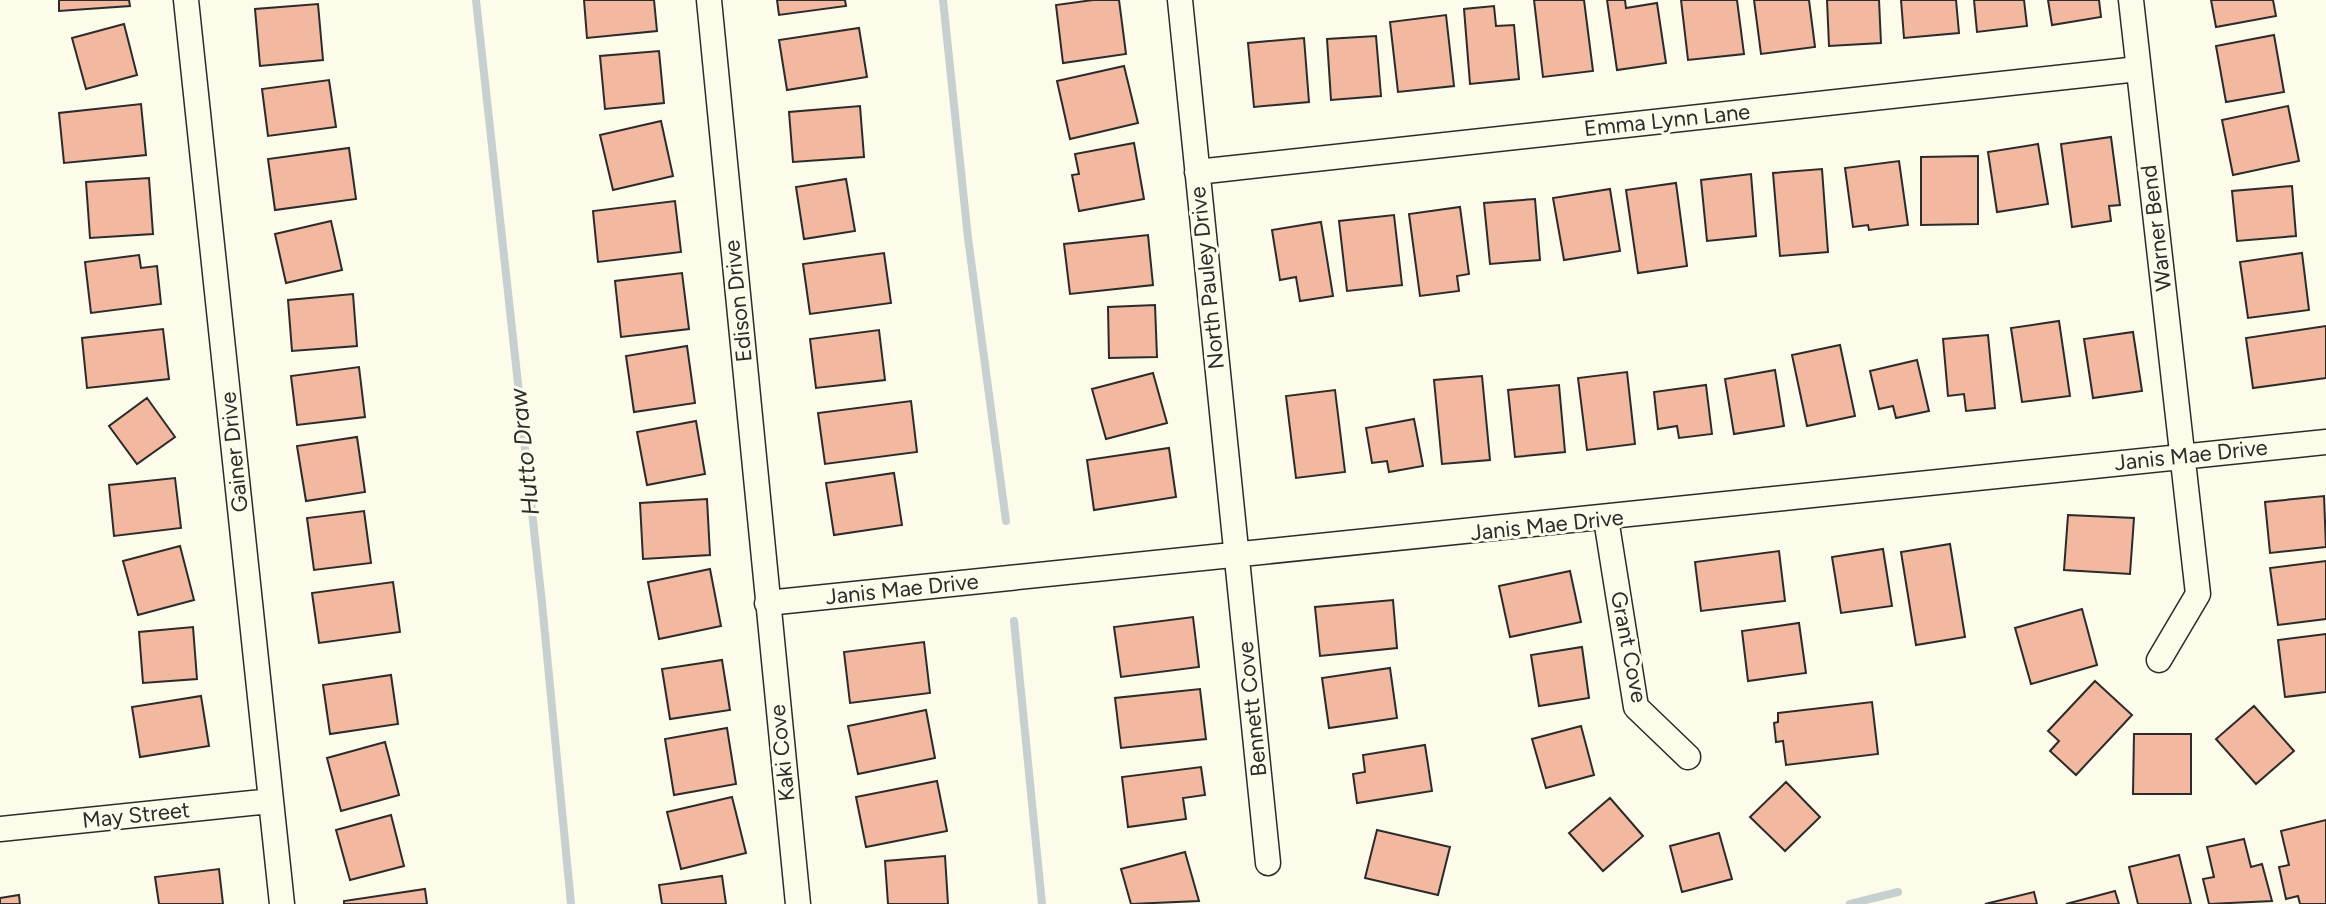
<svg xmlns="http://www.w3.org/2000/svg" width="2326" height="904" font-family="Figtree,sans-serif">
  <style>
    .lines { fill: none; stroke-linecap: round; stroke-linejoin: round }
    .stream { stroke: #c7d0d0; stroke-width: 8 }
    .building { fill: #f2b8a0; stroke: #2b2b2b; stroke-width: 2 }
    .minor-casing { stroke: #2b2b2b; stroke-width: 27 }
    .minor { stroke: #fdfbea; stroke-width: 24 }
    .labels { text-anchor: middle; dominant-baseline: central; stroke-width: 6; stroke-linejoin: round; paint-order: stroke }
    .street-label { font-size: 22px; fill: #2b2b2b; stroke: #fdfbea }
    .water-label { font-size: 24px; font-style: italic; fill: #2b2b2b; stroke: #fdfbea }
  </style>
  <rect width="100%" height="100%" fill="#fdfbea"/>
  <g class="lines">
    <path class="stream" d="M476 0 542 603 571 904
      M943 0 968 238 1006 521
      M1014 621 1042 904
      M1850 904 1898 892"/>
  </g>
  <path class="building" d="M59 0H129L130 6 59 11Z
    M584 0H654L657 31 587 38Z
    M777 0H845L846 6 779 15Z
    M1093 0H1119L1126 54 1063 63 1056 5Z
    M1534 0H1584L1593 71 1543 77Z
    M1607 0H1625L1626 8 1657 3 1666 63 1617 70Z
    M1681 0H1737L1744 54 1688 60Z
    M1754 0H1809L1815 47 1761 54Z
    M1827 0H1879L1881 43 1829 46Z
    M1901 0H1956L1959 33 1904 38Z
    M1974 0H2024L2027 26 1977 32Z
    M2048 0H2099L2101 17 2052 25Z
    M2211 0H2273L2276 16 2216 27Z
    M318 4 323 60 260 66 255 9Z
    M1494 6 1496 26 1514 25 1519 79 1470 84 1464 9Z
    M1446 15 1454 86 1398 92 1390 22Z
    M124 24 137 75 86 89 72 38Z
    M859 28 867 77 787 90 779 40Z
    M2274 35 2284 92 2226 102 2216 46Z
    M1376 36 1381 96 1331 100 1327 39Z
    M1304 38 1309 102 1254 107 1248 43Z
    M659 51 664 103 605 109 600 56Z
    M1124 66 1138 123 1070 139 1057 81Z
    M329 80 336 127 268 136 262 89Z
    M141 104 146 155 64 163 59 113Z
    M860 106 864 157 793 162 789 112Z
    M2288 106 2299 161 2233 175 2222 120Z
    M661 121 673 176 613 190 600 135Z
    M2111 137 2120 205 2109 206 2111 221 2072 227 2061 144Z
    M1134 143 1144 199 1079 211 1072 175 1079 174 1075 154Z
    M2038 144 2048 204 1997 212 1988 152Z
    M349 148 356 199 275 210 268 159Z
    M1978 156V224L1921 225V157Z
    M1899 161 1908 225 1869 230 1868 225 1853 227 1845 168Z
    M1822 169 1828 252 1780 256 1773 173Z
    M1751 174 1756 236 1707 241 1701 180Z
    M149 178 153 234 90 238 86 182Z
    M846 179 855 231 804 239 796 187Z
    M1676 183 1687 266 1638 273 1626 190Z
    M2292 186 2296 236 2237 241 2232 191Z
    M1610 189 1620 251 1564 260 1553 198Z
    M1535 199 1540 260 1490 264 1484 203Z
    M675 201 681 252 598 262 593 211Z
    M1460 207 1469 274 1457 276 1459 291 1420 296 1409 214Z
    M1394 215 1402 285 1347 291 1339 221Z
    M331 221 342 270 286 283 275 234Z
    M1321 222 1333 296 1300 301 1296 277 1280 280 1272 230Z
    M1148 235 1153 285 1070 294 1064 244Z
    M884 253 891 303 810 314 803 264Z
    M2302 253 2309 310 2248 318 2240 262Z
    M139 255 141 268 157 266 161 304 91 313 85 262Z
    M682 273 689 329 621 337 615 281Z
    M353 294 357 346 292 351 288 300Z
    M1155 305 1157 357 1109 358 1108 307Z
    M2059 321 2070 396 2022 402 2011 328Z
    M2326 326V378L2253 388 2246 338Z
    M163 329 169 379 87 388 82 338Z
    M879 330 885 380 816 388 810 339Z
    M2133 332 2142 391 2093 398 2084 339Z
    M1988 335 1995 408 1966 411 1964 394 1948 396 1943 339Z
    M1840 345 1855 416 1807 426 1792 355Z
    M687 346 695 403 634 412 626 356Z
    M1917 360 1929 411 1896 418 1893 406 1879 409 1870 371Z
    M359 367 365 417 297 425 291 376Z
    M1775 370 1784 426 1734 434 1725 379Z
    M1627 372 1635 444 1587 450 1578 378Z
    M1153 373 1167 423 1106 439 1092 389Z
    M1482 376 1490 460 1442 464 1434 380Z
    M1559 385 1565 452 1515 457 1508 390Z
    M1706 385 1712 434 1679 438 1677 426 1658 429 1654 392Z
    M1335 390 1345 472 1296 478 1286 396Z
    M147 398 175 437 137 464 109 426Z
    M911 401 917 452 825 464 818 413Z
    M1414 419 1423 466 1389 472 1387 461 1372 463 1366 428Z
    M696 421 705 474 647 485 637 432Z
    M357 437 365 492 306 501 297 446Z
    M1169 448 1176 497 1094 510 1087 460Z
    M894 473 902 525 834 535 826 483Z
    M175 478 181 528 114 536 109 485Z
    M2324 496 2326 547 2270 553 2265 502Z
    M707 499 710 555 643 559 640 503Z
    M364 511 371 563 314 570 307 518Z
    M2068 515 2134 518 2130 574 2064 570Z
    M1950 544 1965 637 1916 645 1901 552Z
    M180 546 194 600 138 615 123 561Z
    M1883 549 1892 606 1841 613 1832 557Z
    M1779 551 1785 601 1701 611 1695 562Z
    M2326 561V619L2278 625 2270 568Z
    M710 569 721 626 659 639 648 582Z
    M1570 571 1581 622 1510 637 1499 586Z
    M393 582 400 632 319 643 312 593Z
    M1393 600 1397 648 1320 656 1315 607Z
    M2082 609 2097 665 2031 684 2015 628Z
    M1193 617 1199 667 1121 677 1114 627Z
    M1799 623 1806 673 1748 681 1742 631Z
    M193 627 197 679 143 683 139 632Z
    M2326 634V692L2285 697 2278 640Z
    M924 642 930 693 850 703 844 652Z
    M1582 647 1589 698 1539 706 1531 655Z
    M722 660 730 710 670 719 662 669Z
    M1390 668 1397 718 1329 728 1322 678Z
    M391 675 398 724 330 734 323 685Z
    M2095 681 2132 715 2076 775 2050 751 2059 741 2048 731Z
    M1200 689 1206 739 1121 748 1115 698Z
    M201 696 209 746 140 757 132 707Z
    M1872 702 1878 754 1786 765 1783 741 1776 742 1774 723 1778 722V713Z
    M2254 706 2294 751 2256 784 2216 739Z
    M926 710 935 758 858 774 848 726Z
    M1581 726 1594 775 1546 788 1532 739Z
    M727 728 736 784 674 795 665 739Z
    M2134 734H2191V794H2133Z
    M385 742 399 795 341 811 327 758Z
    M1425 745 1432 791 1357 803 1353 774 1365 772 1363 755Z
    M1201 767 1205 795 1183 798 1186 819 1128 827 1122 777Z
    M937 781 947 831 866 847 856 797Z
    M1786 782 1820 817 1785 851 1750 817Z
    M732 797 746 853 681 869 667 812Z
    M1610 798 1643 836 1603 871 1569 833Z
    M391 815 404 866 350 880 336 830Z
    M2326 820V904H2300L2298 896 2286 899 2279 867 2289 865 2281 831Z
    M1377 830 1450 847 1438 895 1365 878Z
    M1719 833 1732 879 1682 892 1670 846Z
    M2244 839 2251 867 2262 864 2272 901 2209 904 2203 879 2214 877 2207 847Z
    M1185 852 1199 901 1131 904 1121 869Z
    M2179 855 2191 904H2138L2129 867Z
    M945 856 948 904H888L885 861Z
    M219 869 223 904H159L155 877Z
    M722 876 726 904H662L659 885Z
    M425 889 427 904H344V901Z
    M2115 891 2119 904H2066Z
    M2034 892 2037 904H1985Z
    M19 895 20 904H0V898Z"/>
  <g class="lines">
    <g class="minor-casing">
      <path id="minor" d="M186 0 282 904
        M709 0 798 904
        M1180 0 1268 863
        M2131 0 2198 594 2159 660
        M1197 172 2138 69
        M1606 519 1636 707 1688 757
        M767 603 2326 442
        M0 829 271 801"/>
    </g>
    <use href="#minor" class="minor"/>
  </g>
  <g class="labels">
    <g class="street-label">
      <text transform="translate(1667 120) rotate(-6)">Emma Lynn Lane</text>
      <text transform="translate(2156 228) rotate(-97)">Warner Bend</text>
      <text transform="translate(1207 278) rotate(-96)">North Pauley Drive</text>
      <text transform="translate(738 301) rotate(-96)">Edison Drive</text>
      <text transform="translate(234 452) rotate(-96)">Gainer Drive</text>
      <text transform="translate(2191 455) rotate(-6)">Janis Mae Drive</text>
      <text transform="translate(1547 525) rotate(-6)">Janis Mae Drive</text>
      <text transform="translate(902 589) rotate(-6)">Janis Mae Drive</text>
      <text transform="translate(1629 647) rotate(79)">Grant Cove</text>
      <text transform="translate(1252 709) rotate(-96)">Bennett Cove</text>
      <text transform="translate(782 753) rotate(-96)">Kaki Cove</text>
      <text transform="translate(136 815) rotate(-6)">May Street</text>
    </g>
    <g class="water-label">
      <text transform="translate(524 452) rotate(-96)">Hutto Draw</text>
    </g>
  </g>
</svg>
